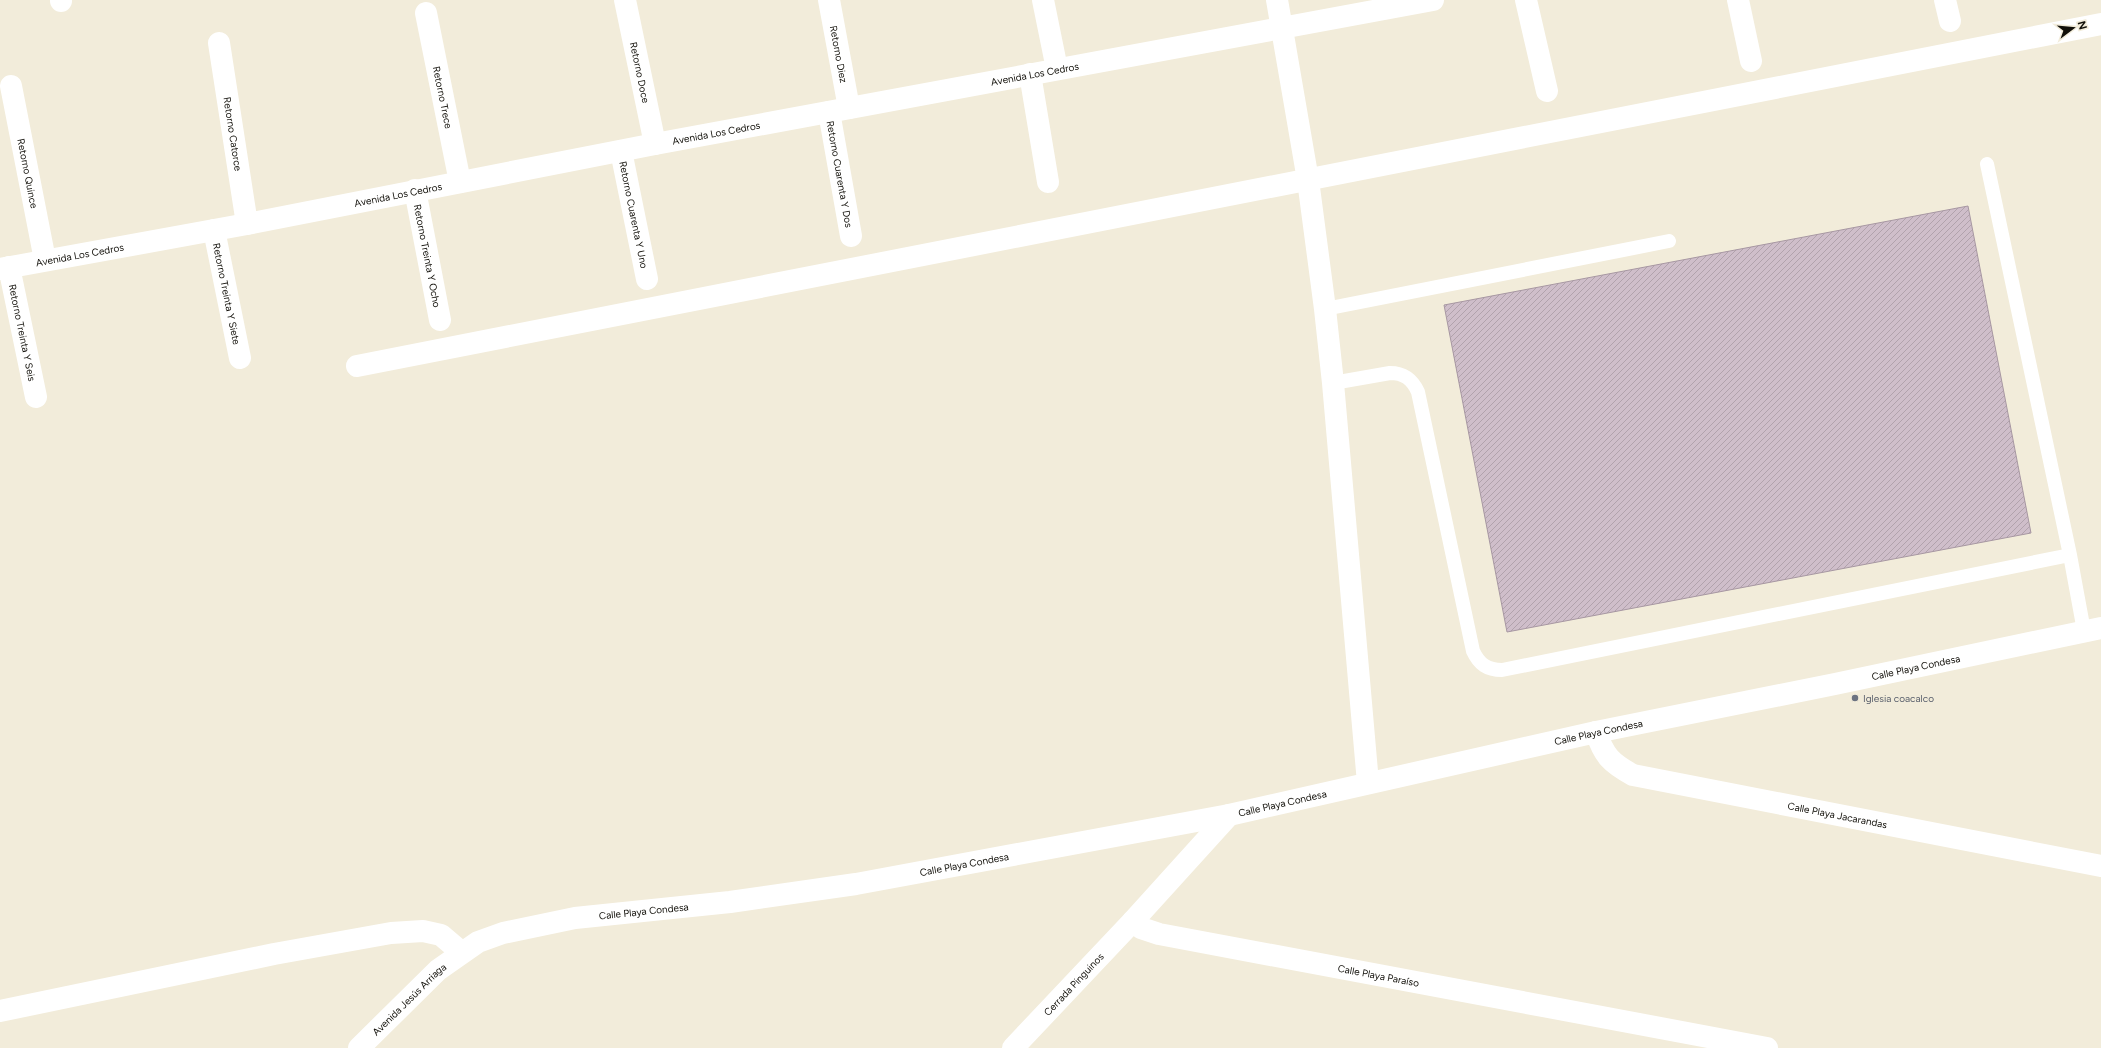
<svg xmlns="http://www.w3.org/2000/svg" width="2101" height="1048" font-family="Figtree,sans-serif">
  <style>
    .building { fill: url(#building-hatch); stroke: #a797a2 }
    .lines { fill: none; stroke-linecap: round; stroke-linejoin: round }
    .lane { stroke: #fff; stroke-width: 14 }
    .street { stroke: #fff; stroke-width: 22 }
    .worship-dot { fill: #6b7280; stroke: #f2ecda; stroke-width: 1.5 }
    .labels { text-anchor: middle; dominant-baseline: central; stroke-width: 3.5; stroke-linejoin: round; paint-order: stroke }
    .street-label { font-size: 10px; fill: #12100a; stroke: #f2ecda }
    .worship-label { font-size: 10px; fill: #5b616d; stroke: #f2ecda; text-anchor: start }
  </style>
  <defs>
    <pattern id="building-hatch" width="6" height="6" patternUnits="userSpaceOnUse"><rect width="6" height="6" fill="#cfbeca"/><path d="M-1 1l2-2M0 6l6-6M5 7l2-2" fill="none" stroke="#b1a2ac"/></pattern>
  </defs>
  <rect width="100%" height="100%" fill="#f2ecda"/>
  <path class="building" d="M1968 206 2031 533 1507 632 1444 305Z"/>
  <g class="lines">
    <path class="lane" d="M1987 164 2070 555
      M1325 309 1669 241
      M1333 383 1390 373C1404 373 1412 379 1418 392L1473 651C1479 664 1487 670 1502 670L2070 555 2084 631"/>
    <g class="street">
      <path d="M61 0V1"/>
      <path id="s1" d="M625 0 655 144"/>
      <path id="s2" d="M829 0 849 108"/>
      <path d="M1043 0 1057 69"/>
      <path d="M1277 0 1308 180 1325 309 1333 383 1368 783"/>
      <path d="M1526 0 1547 91"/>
      <path d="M1738 0 1751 61"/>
      <path d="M1945 0 1950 21"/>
      <path id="s3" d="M426 13 460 182"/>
      <path id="s4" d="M219 43 247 224"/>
      <path d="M1030 74 1048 182"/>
      <path id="s5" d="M11 86 45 260"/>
      <path id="s6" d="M829 112 851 236"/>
      <path id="s7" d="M621 151 647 279"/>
      <path id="s8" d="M415 190 440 320"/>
      <path id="s9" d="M214 230 240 358"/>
      <path id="s10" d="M9 267 36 397"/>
      <path id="s11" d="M0 269 247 224 655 144 1433 0"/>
      <path d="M357 366 2101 24"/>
      <path id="s12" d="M1596 732C1604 756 1611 763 1633 775L2101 866"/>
      <path id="s13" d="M1133 921 1141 928 1159 934 1767 1048"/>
      <path d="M0 1011 274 954 391 933 423 931 441 935 461 952"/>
      <path id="s14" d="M359 1048 438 970 478 942 503 933 575 918 730 902 856 884 1229 815 1596 732 1835 684 2101 628"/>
      <path id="s15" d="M1013 1048 1133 921 1229 815"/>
    </g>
  </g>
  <circle class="worship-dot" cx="1855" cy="698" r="4"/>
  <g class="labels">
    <g class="street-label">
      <text stroke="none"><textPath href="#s2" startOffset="55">Retorno Diez</textPath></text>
      <text stroke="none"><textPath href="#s1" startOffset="74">Retorno Doce</textPath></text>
      <text stroke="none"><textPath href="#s11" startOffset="1053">Avenida Los Cedros</textPath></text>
      <text stroke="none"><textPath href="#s3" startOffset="86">Retorno Trece</textPath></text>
      <text stroke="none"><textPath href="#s11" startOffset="729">Avenida Los Cedros</textPath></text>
      <text stroke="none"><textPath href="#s4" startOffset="92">Retorno Catorce</textPath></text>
      <text stroke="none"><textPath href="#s5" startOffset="89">Retorno Quince</textPath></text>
      <text stroke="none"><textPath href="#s6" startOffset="63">Retorno Cuarenta Y Dos</textPath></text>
      <text stroke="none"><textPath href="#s11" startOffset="405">Avenida Los Cedros</textPath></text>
      <text stroke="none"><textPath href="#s7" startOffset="65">Retorno Cuarenta Y Uno</textPath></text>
      <text stroke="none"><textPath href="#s11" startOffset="81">Avenida Los Cedros</textPath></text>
      <text stroke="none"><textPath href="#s8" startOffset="67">Retorno Treinta Y Ocho</textPath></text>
      <text stroke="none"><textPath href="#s9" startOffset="65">Retorno Treinta Y Siete</textPath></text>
      <text stroke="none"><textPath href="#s10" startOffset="67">Retorno Treinta Y Seis</textPath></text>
      <text stroke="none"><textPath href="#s14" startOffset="1625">Calle Playa Condesa</textPath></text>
      <text stroke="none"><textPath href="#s14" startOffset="1301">Calle Playa Condesa</textPath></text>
      <text stroke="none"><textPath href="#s14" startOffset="977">Calle Playa Condesa</textPath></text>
      <text stroke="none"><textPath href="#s12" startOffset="267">Calle Playa Jacarandas</textPath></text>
      <text stroke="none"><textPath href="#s14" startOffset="653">Calle Playa Condesa</textPath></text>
      <text stroke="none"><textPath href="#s14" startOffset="329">Calle Playa Condesa</textPath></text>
      <text stroke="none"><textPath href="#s13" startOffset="253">Calle Playa Paraíso</textPath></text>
      <text stroke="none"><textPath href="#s15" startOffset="88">Cerrada Pinguinos</textPath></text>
      <text stroke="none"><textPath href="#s14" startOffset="70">Avenida Jesús Arriaga</textPath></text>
    </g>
    <g class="worship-label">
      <text x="1863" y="698">Iglesia coacalco</text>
    </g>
  </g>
  <g transform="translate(2073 28) rotate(74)" stroke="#f2ecda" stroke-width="3" paint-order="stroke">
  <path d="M0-3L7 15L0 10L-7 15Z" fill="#12100a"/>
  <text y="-6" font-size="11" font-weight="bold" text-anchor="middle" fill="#12100a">N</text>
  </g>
</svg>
